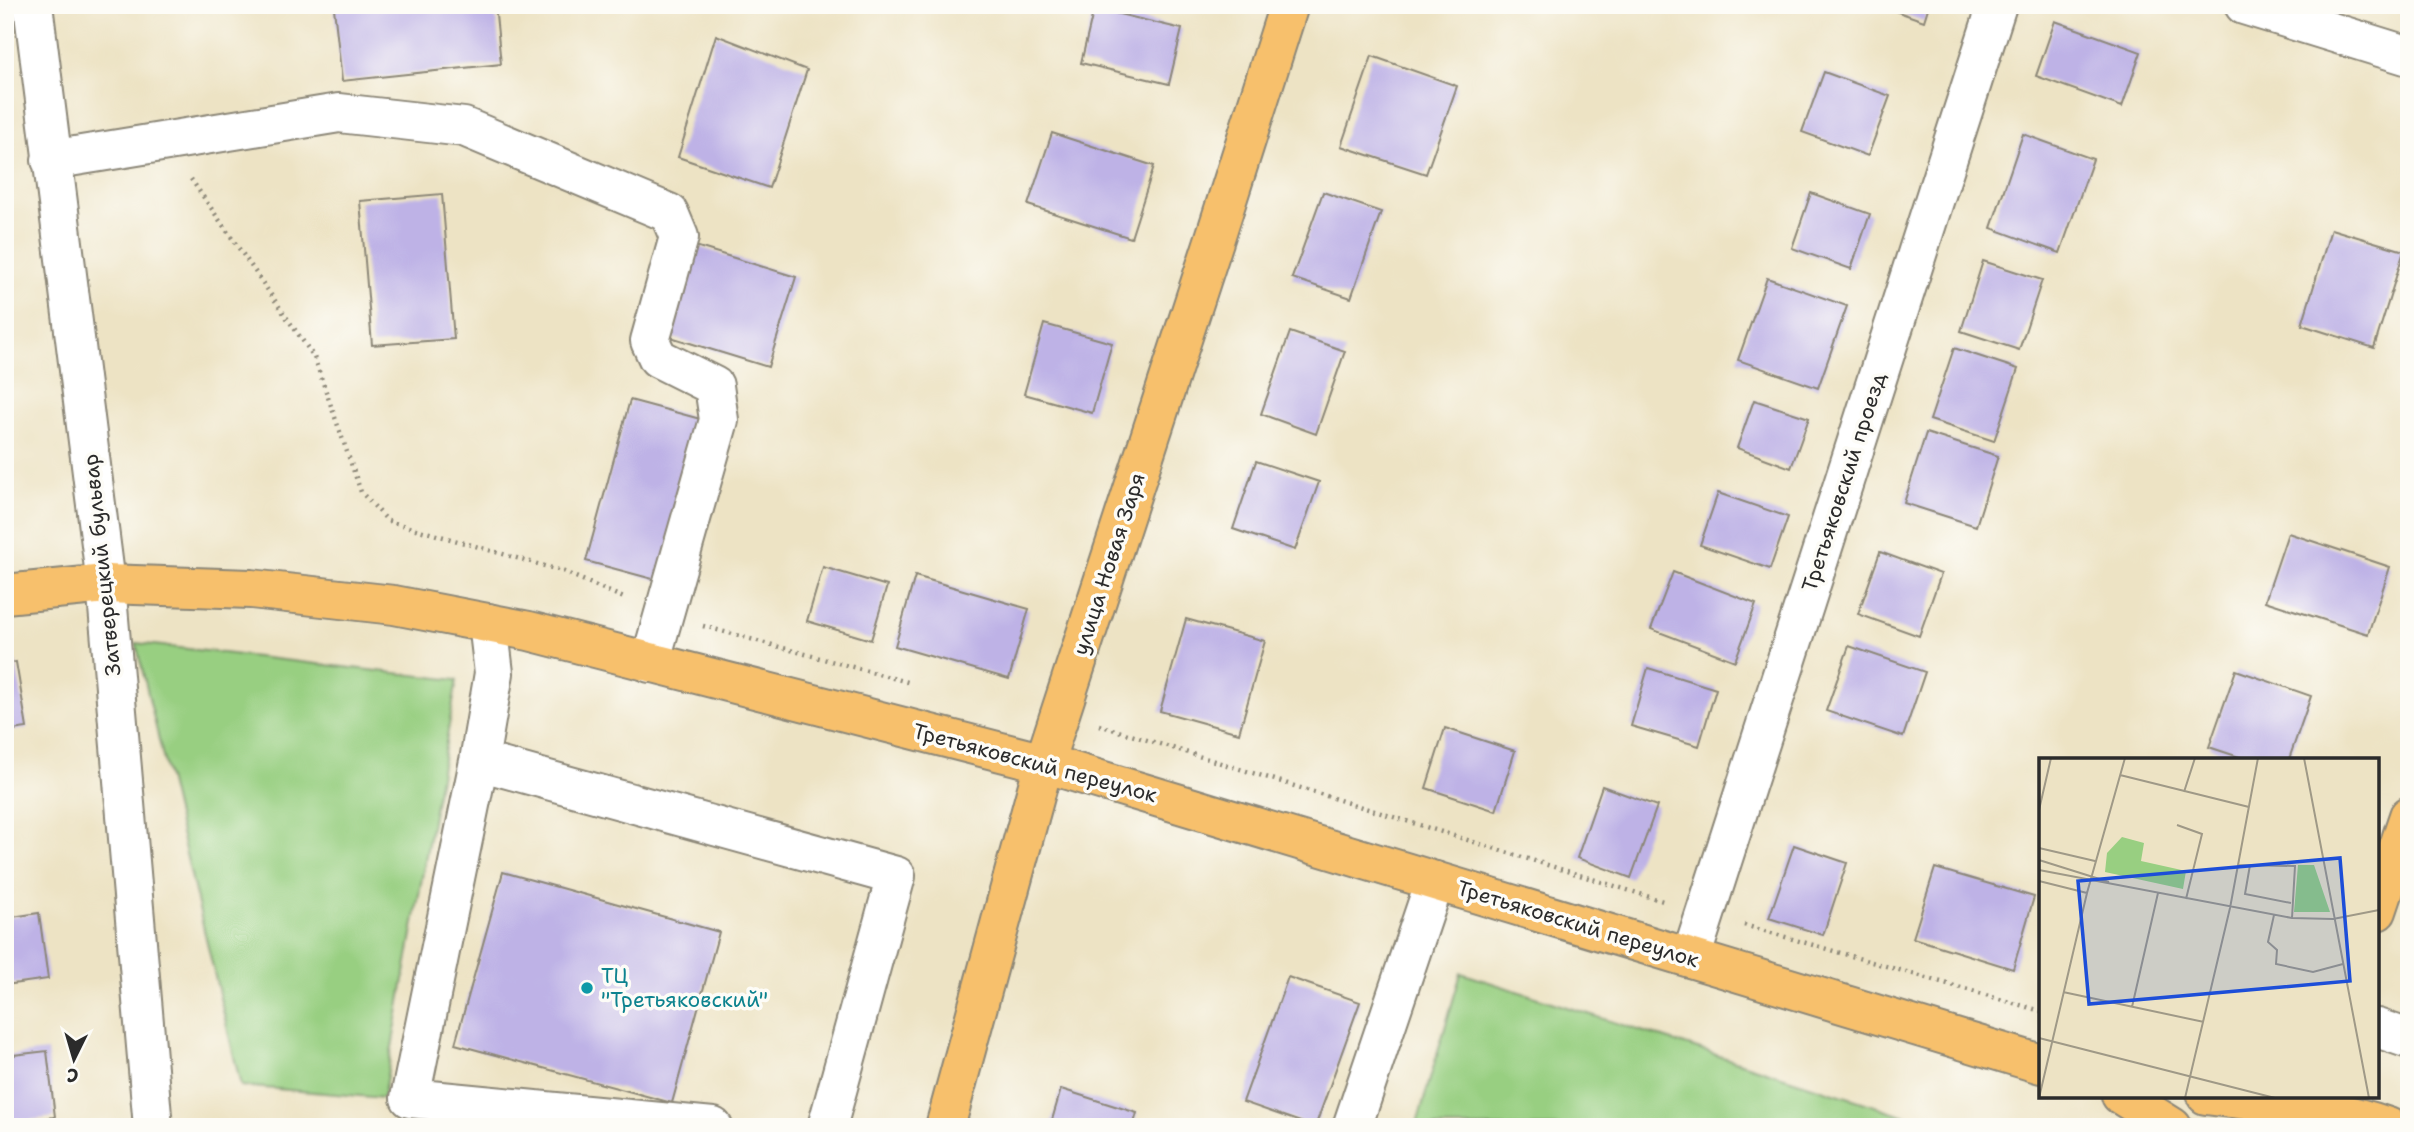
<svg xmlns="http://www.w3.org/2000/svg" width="2414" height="1132" font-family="'Shantell Sans',sans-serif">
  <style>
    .green { fill: #98cf81; stroke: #627d56; stroke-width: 2 }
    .building { fill: #beb2e6 }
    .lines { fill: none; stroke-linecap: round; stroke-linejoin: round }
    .minor-casing { stroke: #8c8778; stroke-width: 42 }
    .major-casing { stroke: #8c8778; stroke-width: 42 }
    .path { stroke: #8c8778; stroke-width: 4.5; stroke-dasharray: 2 5; stroke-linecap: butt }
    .minor { stroke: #fff; stroke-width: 38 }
    .major { stroke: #f7c06c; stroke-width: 38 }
    .culture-dot { fill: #0f9aa8; stroke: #fdfcf7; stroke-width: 2.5 }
    .labels { text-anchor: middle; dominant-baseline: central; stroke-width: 7; stroke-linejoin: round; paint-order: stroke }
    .street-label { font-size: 21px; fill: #2b2b2b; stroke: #fdfcf7 }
    .culture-label { font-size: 21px; fill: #0d838f; stroke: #fdfcf7; text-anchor: start }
    .inset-road { fill: none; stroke: #9f9987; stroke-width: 2 }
    .view { fill: #1d4ed8; fill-opacity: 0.15; stroke: #1d4ed8; stroke-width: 3.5 }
    .inset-edge { fill: none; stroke: #2b2b2b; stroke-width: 3.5 }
  </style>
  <rect width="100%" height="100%" fill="#fdfcf7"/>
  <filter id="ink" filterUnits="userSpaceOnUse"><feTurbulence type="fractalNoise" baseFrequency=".0143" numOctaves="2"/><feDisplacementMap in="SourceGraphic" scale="14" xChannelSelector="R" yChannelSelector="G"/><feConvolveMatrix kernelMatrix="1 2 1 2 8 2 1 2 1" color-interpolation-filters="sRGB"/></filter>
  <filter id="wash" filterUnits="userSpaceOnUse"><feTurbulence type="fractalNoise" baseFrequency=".00686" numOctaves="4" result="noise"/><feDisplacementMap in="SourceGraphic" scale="28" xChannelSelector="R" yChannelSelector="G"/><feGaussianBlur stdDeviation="1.57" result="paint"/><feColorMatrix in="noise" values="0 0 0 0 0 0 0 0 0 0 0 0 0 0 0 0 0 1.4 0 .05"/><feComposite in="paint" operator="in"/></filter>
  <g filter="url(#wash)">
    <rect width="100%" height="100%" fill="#ede3c4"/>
    <path class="green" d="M136 643 457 680 383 1098 241 1086Z
      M1461 973 1940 1127H1416Z"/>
    <g id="blocks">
      <path class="building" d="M356 5H495L501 64 342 81 334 8Z
        M1878 5H1929L1924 21Z
        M1094 8 1182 29 1169 84 1081 63Z
        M2055 21 2141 52 2122 107 2036 76Z
        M716 35 807 70 769 188 678 157Z
        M1372 56 1457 86 1426 174 1341 146Z
        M1824 72 1890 96 1868 156 1802 132Z
        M1052 133 1154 166 1131 238 1028 205Z
        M2023 134 2093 159 2060 253 1991 228Z
        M1323 192 1381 212 1351 298 1292 278Z
        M1811 193 1870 214 1851 269 1792 248Z
        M442 194 454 339 372 345 360 201Z
        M2331 229 2404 251 2374 348 2302 325Z
        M692 245 796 277 768 367 664 335Z
        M1983 261 2042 280 2019 350 1961 331Z
        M1767 278 1847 306 1818 388 1738 360Z
        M1044 324 1112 343 1092 413 1024 394Z
        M1290 332 1345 351 1316 434 1261 414Z
        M1954 348 2018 369 1994 441 1930 420Z
        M630 400 704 420 660 581 586 561Z
        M1754 400 1809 418 1791 468 1737 448Z
        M1926 433 1998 456 1976 526 1904 503Z
        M1256 461 1319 482 1295 550 1233 529Z
        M1718 493 1788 517 1770 569 1700 545Z
        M2288 533 2390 567 2368 634 2265 601Z
        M1880 552 1941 574 1919 636 1858 614Z
        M823 567 887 586 871 640 807 621Z
        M1673 572 1756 604 1735 661 1651 629Z
        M915 576 1029 609 1009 679 895 646Z
        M1186 619 1265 641 1239 733 1160 711Z
        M1849 646 1925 672 1903 737 1826 711Z
        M16 662 27 728 5 731V664Z
        M1648 668 1716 689 1699 746 1631 726Z
        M2236 670 2311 696 2289 759H2245L2209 747Z
        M1445 728 1515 751 1496 811 1426 788Z
        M1602 786 1657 806 1631 878 1577 858Z
        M1794 845 1847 863 1823 935 1769 918Z
        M1935 868 2034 897 2013 969 1913 938Z
        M503 872 719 932 672 1103 455 1044Z
        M39 913 48 979 5 985V918Z
        M1288 977 1360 1002 1315 1127 1243 1102Z
        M47 1051 55 1117 5 1123V1056Z
        M1061 1089 1137 1113 1133 1127H1050Z"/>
    </g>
  </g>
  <g filter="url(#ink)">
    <use href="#blocks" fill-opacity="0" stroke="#8c8778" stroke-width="2"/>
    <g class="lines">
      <g class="minor-casing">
        <path id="minor" d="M33 5 106 584 153 1127
          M2244 5 2409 56
          M51 160 339 113 464 127 669 213 679 237 650 341 658 358 714 386 719 420 650 663
          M488 623 494 673 479 761 410 1098 713 1127
          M479 761 896 876 827 1127
          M1691 958 1997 5
          M2377 1028 2409 1039
          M1352 1127 1435 881"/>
      </g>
      <g class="major-casing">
        <path id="major" d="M5 594 106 584 251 589 394 605 529 631 1044 763 2041 1064
          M2377 911 2409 816
          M2121 1095 2172 1127
          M2206 1095C2266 1103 2331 1106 2388 1127
          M945 1127 1044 763 1214 241 1289 5"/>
      </g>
      <path class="path" d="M191 179 314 357 361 492 388 521 562 571 626 599
        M703 626 911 683
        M1099 725 1666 902
        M1744 925 2041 1011"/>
      <use href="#minor" class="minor"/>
      <use href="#major" class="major"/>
    </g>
  </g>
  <circle class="culture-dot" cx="587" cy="988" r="7"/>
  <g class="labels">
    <g class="street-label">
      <text transform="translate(1844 482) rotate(-72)">Третьяковский проезд</text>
      <text transform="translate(1109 564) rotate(-72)">улица Новая Заря</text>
      <text transform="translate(102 565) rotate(-96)">Затверецкий бульвар</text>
      <text transform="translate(1035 763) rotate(15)">Третьяковский переулок</text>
      <text transform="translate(1578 924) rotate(17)">Третьяковский переулок</text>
    </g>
    <g class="culture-label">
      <text x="601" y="976">ТЦ<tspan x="601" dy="24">"Третьяковский"</tspan></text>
    </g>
  </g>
  <g transform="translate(2039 758)">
    <rect width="340" height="340" fill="#ede3c4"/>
    <path d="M83 79 105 85 102 103 147 113 144 131 66 114 68 95ZM259 107H275L291 154H255Z" fill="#98cf81"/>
    <path class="inset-road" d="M265 0 330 340M81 17 210 49M145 34 156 0M0 52 12 0M138 67 163 76 147 141M0 90 56 103M0 102 70 124M199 107 256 108 253 160M211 107 206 136 252 145M0 112 253 160 294 161 340 152M0 123 48 135M235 157 229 184 238 192 237 206 274 214 304 206M24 234 165 264M93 249 119 135M0 280 236 340M0 340 48 135 86 0M146 340 191 150 219 0"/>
    <path class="view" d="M301 100 311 223 50 246 39 123Z"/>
    <rect width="340" height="340" class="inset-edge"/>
  </g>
  <rect width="2414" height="1132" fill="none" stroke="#fdfcf7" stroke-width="28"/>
  <g transform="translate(74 1059) rotate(185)" stroke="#fdfcf7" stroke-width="5" paint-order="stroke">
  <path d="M0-5L12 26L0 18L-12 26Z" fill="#2b2b2b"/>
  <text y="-10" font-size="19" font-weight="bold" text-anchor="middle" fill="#2b2b2b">С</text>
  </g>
</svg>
